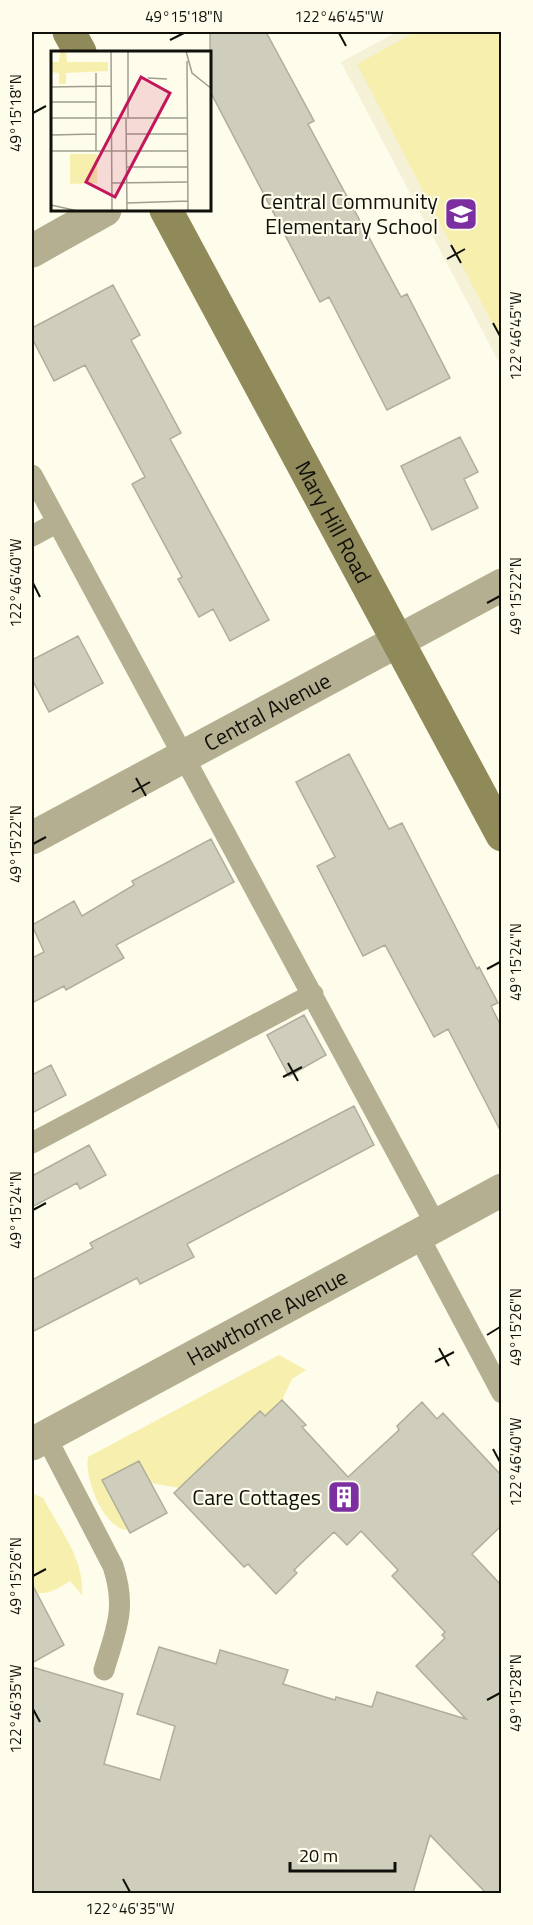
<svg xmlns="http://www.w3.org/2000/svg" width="533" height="1925" font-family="'Titillium Web',sans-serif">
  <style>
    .built { fill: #f4f1d7 }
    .green { fill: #f7efad }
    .building { fill: #cfcebc; stroke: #afad9c; stroke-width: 1.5 }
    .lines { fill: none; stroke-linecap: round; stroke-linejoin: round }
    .lane { stroke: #b3af90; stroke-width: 21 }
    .street { stroke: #b3af90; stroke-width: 33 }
    .secondary { stroke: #908a5b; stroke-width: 33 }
    .ticks { fill: none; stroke: #11100a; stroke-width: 2 }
    .labels { text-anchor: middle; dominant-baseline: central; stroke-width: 4.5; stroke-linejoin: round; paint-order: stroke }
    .poi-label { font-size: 22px; fill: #11100a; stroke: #fefcea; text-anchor: end }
    .street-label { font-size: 22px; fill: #11100a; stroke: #fefcea }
    .inset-road { fill: none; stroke: #9f9e90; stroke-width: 1.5 }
    .view { fill: #c2185b; fill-opacity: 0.15; stroke: #c2185b; stroke-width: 3 }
    .inset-edge { fill: none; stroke: #11100a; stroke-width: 3 }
    .neatline { fill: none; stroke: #11100a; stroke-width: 2 }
    .ticks-label { font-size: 15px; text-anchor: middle; fill: #11100a }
  </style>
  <rect width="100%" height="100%" fill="#fefcea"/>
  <path class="built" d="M397 32H501V366L341 62Z"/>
  <path class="green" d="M416 32H501V340L357 64Z
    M279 1355 306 1370 292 1379 282 1400 265 1416 260 1411 179 1488 151 1483 139 1461 103 1480 129 1530C104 1531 84 1478 88 1457Z
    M32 1493 43 1498C59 1528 85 1560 82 1595L70 1581C58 1589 46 1596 32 1592Z"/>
  <path class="building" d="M210 32H266L314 121 308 124 401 297 407 294 450 378 387 410 329 297 320 302 210 91Z
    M113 285 140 335 131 340 181 433 170 439 269 620 230 641 213 609 199 617 178 579 182 577 132 484 145 477 85 365 54 381 32 338V328Z
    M460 437 478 472 464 479 478 508 432 530 401 466Z
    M78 636 103 683 49 712 32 679V660Z
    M349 754 389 829 402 823 477 969 479 967 498 1003 491 1006 501 1026V1132L448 1029 434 1037 385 945 363 956 317 866 335 857 296 782Z
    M211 839 234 882 116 945 124 958 66 990 64 986 32 1003V958L44 952 32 925 74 901 82 916 134 885 132 881Z
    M304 1015 326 1055 289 1076 267 1035Z
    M51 1065 66 1095 32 1113V1075Z
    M354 1106 374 1145 187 1244 194 1257 140 1284 137 1278 32 1332V1280L93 1248 90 1243Z
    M89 1145 106 1175 80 1189 77 1183 32 1207V1176Z
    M282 1400 306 1425 302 1427 348 1477 399 1430 397 1426 422 1402 437 1419 443 1413 501 1475V1526L472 1554 501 1585V1893H486L430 1835 413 1893H32V1667L123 1694 104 1764 160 1780 175 1726 137 1714 159 1647 216 1664 220 1650 288 1670 283 1684 335 1700 336 1697 372 1707 377 1692 466 1719 416 1666 445 1638 442 1635 445 1632 392 1576 398 1570 361 1531 347 1545 334 1532 294 1570 297 1573 276 1594 248 1564 244 1567 174 1493 260 1411 265 1416Z
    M139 1461 167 1513 130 1533 102 1480Z
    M32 1584 64 1645 32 1663Z"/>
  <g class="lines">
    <path class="lane" d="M32 475 436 1225
      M32 536 56 523
      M32 1143 313 994
      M418 1235 502 1393
      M46 1437 113 1566C127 1609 116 1629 104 1670"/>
    <g class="street">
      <path d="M32 251 105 210"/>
      <path id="s1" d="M32 838 502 585"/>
      <path id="s2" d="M32 1444 502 1190"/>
    </g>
    <g class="secondary">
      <path d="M69 32 80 52"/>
      <path id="s3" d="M166 210 502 835"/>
    </g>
  </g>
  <path class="ticks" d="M339 33 346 46M170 40 184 33M33 113 46 106M451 245 461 263M447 259 465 249M493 323 500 336M33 583 40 597M487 603 500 596M136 778 146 796M132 792 150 782M33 844 46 837M487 969 500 962M288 1063 298 1081M283 1077 302 1067M33 1210 46 1203M487 1335 500 1327M439 1348 449 1366M435 1362 454 1352M493 1449 500 1462M33 1576 46 1569M487 1700 500 1693M33 1709 40 1722M123 1879 130 1892"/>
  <defs>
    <g id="school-square" transform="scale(1.725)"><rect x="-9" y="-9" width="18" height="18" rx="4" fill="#7b2fa1" stroke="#fefcea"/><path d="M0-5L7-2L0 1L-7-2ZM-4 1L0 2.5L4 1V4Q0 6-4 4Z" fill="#fff"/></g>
    <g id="building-square" transform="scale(1.725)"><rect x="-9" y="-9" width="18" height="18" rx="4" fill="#7b2fa1" stroke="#fefcea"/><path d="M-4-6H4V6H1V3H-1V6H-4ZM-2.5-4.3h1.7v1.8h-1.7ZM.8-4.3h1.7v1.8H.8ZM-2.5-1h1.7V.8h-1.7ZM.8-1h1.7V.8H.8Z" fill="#fff"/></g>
  </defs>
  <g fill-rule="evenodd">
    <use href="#school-square" x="461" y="214"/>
    <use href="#building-square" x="344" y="1497"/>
  </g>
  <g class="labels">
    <g class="poi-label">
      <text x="438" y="201">Central Community<tspan x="438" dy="25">Elementary School</tspan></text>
      <text x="321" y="1497">Care Cottages</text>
    </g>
    <g class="street-label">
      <text stroke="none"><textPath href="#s3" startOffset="354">Mary Hill Road</textPath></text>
      <text stroke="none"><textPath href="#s1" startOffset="267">Central Avenue</textPath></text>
      <text stroke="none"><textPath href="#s2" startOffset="267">Hawthorne Avenue</textPath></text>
    </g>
  </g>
  <g transform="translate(51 51)">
    <rect width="160" height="160" fill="#fefcea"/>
    <path d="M9 0H15L16 11H57V20L15 22V33H8V22L0 21V11H8ZM19 103H46V132L19 133Z" fill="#f7efad"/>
    <path class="inset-road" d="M60 0 61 160M135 0 141 22 161 38M136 10 137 160M45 22V100M97 27 116 28M0 36 60 35M0 51H45M0 67H136M75 67 76 160M77 67V0M75 83H136M0 84 45 83M0 100H136M76 116H136M61 132 136 131M76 152 137 150M0 154 27 160"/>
    <path class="view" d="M90 26 119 42 64 146 35 131Z"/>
    <rect width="160" height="160" class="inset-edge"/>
  </g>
  <rect width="533" height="1925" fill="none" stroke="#fefcea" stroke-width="66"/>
  <path d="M290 1862v9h105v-9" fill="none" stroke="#11100a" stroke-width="3"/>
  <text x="299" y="1862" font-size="18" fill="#11100a" stroke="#fefcea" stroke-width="4.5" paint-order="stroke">20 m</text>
  <rect x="33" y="33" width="467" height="1859" class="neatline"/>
  <g class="ticks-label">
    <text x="184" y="22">49°15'18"N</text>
    <text x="339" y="22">122°46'45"W</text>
    <text transform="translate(16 113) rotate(-90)" y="5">49°15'18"N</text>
    <text transform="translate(516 336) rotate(-90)" y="5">122°46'45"W</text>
    <text transform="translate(16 583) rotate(-90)" y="5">122°46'40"W</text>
    <text transform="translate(516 596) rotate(-90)" y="5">49°15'22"N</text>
    <text transform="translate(16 844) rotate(-90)" y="5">49°15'22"N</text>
    <text transform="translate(516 962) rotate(-90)" y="5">49°15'24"N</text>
    <text transform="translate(16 1210) rotate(-90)" y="5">49°15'24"N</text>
    <text transform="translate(516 1327) rotate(-90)" y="5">49°15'26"N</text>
    <text transform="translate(516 1462) rotate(-90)" y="5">122°46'40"W</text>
    <text transform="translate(16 1576) rotate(-90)" y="5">49°15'26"N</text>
    <text transform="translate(516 1693) rotate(-90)" y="5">49°15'28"N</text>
    <text transform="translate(16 1709) rotate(-90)" y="5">122°46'35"W</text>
    <text x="130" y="1914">122°46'35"W</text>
  </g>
</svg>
